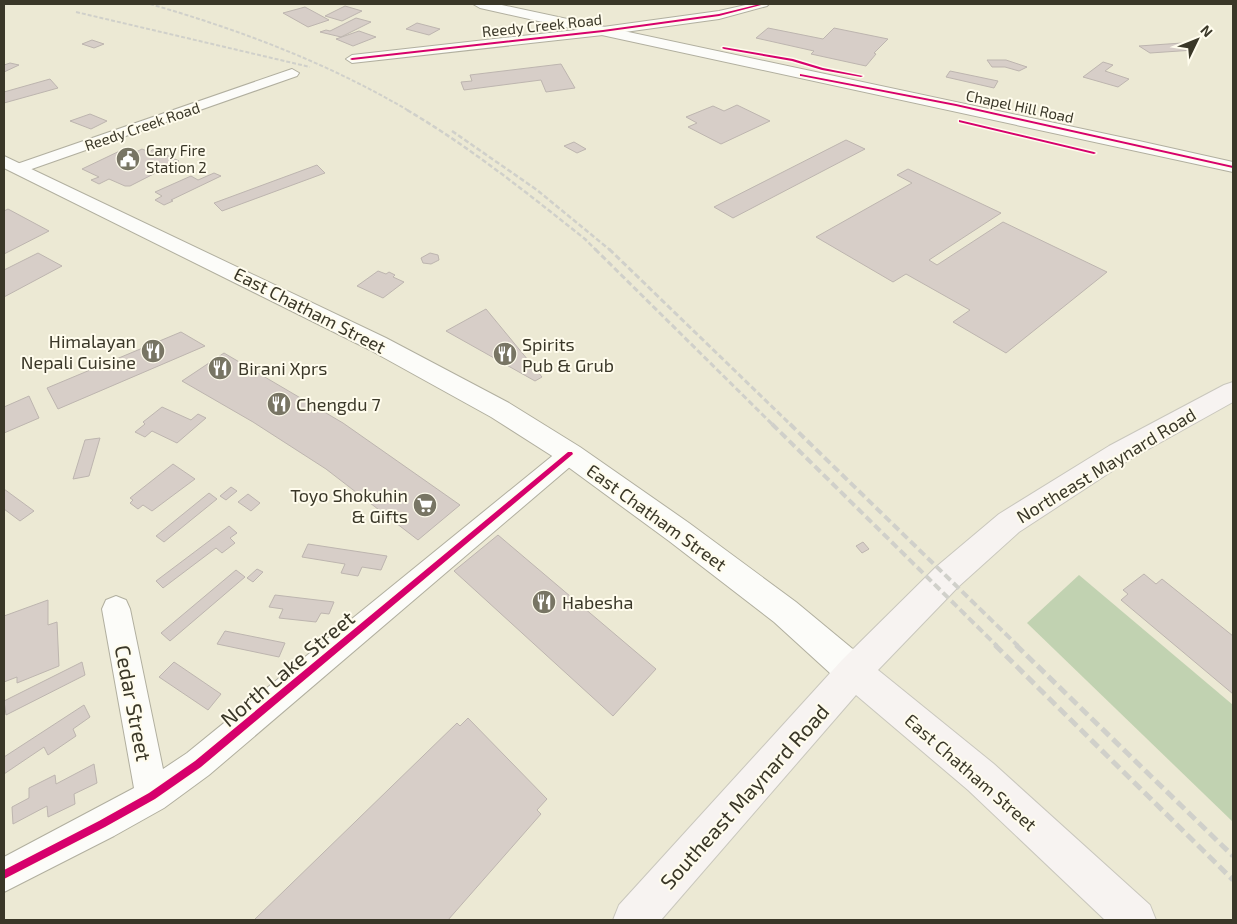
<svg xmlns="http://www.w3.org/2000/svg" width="1237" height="924" font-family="'Exo 2',sans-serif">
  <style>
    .forest { fill: #c1d2b1 }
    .building { fill: #d7cec8; stroke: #bdb5af }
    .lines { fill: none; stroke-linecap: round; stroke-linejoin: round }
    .street-casing { stroke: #b1af9f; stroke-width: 2 }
    .secondary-casing { stroke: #b1af9f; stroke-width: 2 }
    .primary-casing { stroke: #c9c7bd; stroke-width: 2 }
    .street { fill: #fcfcf9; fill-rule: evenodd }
    .secondary { fill: #fcfcf9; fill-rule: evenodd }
    .primary { fill: #f7f3f1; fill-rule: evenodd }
    .rail-far4 { stroke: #d0d0ca; stroke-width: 2; stroke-dasharray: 4 2; stroke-linecap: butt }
    .rail-far3 { stroke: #d0d0ca; stroke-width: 2.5; stroke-dasharray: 5 2.5; stroke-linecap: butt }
    .rail-far2 { stroke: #d0d0ca; stroke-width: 3; stroke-dasharray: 6 3; stroke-linecap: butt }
    .rail-far1 { stroke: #d0d0ca; stroke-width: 4; stroke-dasharray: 8 4; stroke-linecap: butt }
    .rail { stroke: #d0d0ca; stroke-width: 5; stroke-dasharray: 10 5; stroke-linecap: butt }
    .cycleway-casing { stroke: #fffced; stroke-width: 3 }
    .cycleway { fill: #d6006c; fill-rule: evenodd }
    .labels { text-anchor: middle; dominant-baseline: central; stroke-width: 4; stroke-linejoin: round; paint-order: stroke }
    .far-street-label { font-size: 15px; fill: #3a3728; stroke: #fffced }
    .far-poi-label { font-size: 15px; fill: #3a3728; stroke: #fffced; text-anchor: start }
    .street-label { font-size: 18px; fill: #3a3728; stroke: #fffced }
    .poi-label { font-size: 18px; fill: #3a3728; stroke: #fffced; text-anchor: start }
    .near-street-label { font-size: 21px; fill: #3a3728; stroke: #fffced }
  </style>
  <rect width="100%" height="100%" fill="#ece9d4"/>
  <path class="forest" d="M1079 575 1233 705V822L1027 623Z"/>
  <path class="building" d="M345 6 362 11 342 21 325 16Z
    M305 7 329 20 308 27 283 13Z
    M356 18 371 22 341 37 320 32 326 30 330 31Z
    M417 23 440 29 429 35 406 29Z
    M768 28 823 39 834 28 888 39 874 53 876 54 866 66 811 54 814 51 756 38Z
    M359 31 376 37 353 46 336 39Z
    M92 40 104 44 94 48 82 44Z
    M1182 43 1194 50 1150 53 1139 46Z
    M987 60H1006L1027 67 1019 71 1005 67H992Z
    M1103 62 1113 65 1105 71 1129 79 1118 87 1083 77Z
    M10 63 19 65 4 72V65Z
    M561 64 575 88 546 92 541 80 464 90 461 82 472 81 470 75Z
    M950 71 998 81 994 88 946 77Z
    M50 79 58 88 4 103V92Z
    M737 105 770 121 721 144 688 127 697 123 686 117 713 106 724 111Z
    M90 114 107 121 91 129 70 121Z
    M846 140 865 149 733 218 714 207Z
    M574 142 586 149 577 153 564 146Z
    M126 148 136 152 142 149 149 152 154 149 179 161 130 186H125L109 179 99 184 91 180 99 177 82 169Z
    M317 165 325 173 222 211 214 203Z
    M908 169 1001 213 929 260 937 265 1003 222 1107 272 1006 353 953 322 970 310 906 274 893 282 816 237 912 183 897 175Z
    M214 173 221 176 171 200 173 201 164 205 155 200 162 196 155 192 191 176 198 180Z
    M8 209 49 231 4 254V211Z
    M38 253 62 266 4 297V270Z
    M430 253 438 255 439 260 431 264 423 263 421 258Z
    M378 271 386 274 389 272 395 275 393 277 404 282 383 298 357 286Z
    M486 309 542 377 535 381 446 331Z
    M181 332 205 346 58 409 47 388Z
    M224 353 343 423 460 505 418 540 326 469 253 422 182 381Z
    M29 396 39 418 4 433V407Z
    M162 407 191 420 198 414 206 418 177 443 152 431 145 437 135 432 145 424 143 422Z
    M100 438 89 476 73 479 85 440Z
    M173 464 195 479 152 511 143 505 138 509 130 503 133 500 130 498Z
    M231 487 237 491 226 500 220 496Z
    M4 489 34 511 20 521 4 509Z
    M209 493 217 499 164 542 156 536Z
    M248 494 260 503 251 511 238 502Z
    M229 526 237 533 230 538 235 543 222 553 216 548 163 588 156 581Z
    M498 535 656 669 613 716 454 571Z
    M863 542 869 549 862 553 856 546Z
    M308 544 387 556 381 570 362 567 358 576 341 573 345 564 302 557Z
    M257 569 263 572 253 582 247 578Z
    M236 570 245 577 170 641 161 633Z
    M1144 574 1156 584 1162 579 1233 636V694L1121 600 1128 594 1123 590Z
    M275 595 334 602 329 614 321 613 316 622 279 618 283 609 269 607Z
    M48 600V625L57 622 59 666 17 683V677L4 682V616Z
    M225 631 285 643 279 657 217 644Z
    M82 662 85 675 6 715 4 701Z
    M174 662 221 694 208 710 159 677Z
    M84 705 90 717 73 729 76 736 48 755 44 747 4 774V757Z
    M468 718 547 799 537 810 541 814 448 920H254L457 723 460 726Z
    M94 764 97 783 74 794 75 804 48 817 47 806 13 824 12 807 29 798V788L55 775 56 784Z"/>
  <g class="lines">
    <g class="street-casing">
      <path id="street" d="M750 4H769L767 6 719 19 603 35 352 63 346 59 352 55 603 27 719 11Z
        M292 69 299 73 297 76 26 171H14L12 168 14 165Z
        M570 445 578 448 582 454 578 460 209 775 164 808 114 836 4 892V857L134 788 102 609 106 600 116 596 126 600 130 609 163 769 187 753 562 448Z"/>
    </g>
    <g class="secondary-casing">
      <path id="secondary" d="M473 4H497L1139 141 1233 162V172L574 29 480 8Z
        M4 156 386 338 509 403 580 447 689 523 796 602 866 660 871 672 866 684 854 688 842 684 774 622 669 541 560 461 491 417 370 350 4 168Z"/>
    </g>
    <g class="primary-casing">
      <path id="primary" d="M1233 382V402L1129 460 1019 532 958 587 878 670 994 764 1150 905 1156 920H1105L968 790 856 695 661 920H613L619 905 842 660 936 567 999 514 1109 446 1224 385Z"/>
    </g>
    <use href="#street" class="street"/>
    <use href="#secondary" class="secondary"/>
    <use href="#primary" class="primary"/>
    <path class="rail-far4" d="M150 4C240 30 328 63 409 111
      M76 12 310 67"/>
    <path class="rail-far3" d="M407 110C470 147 527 193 585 239L596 250
      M452 131 537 190 610 250"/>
    <path class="rail-far2" d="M595 249 773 425
      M609 249 791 425"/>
    <path class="rail-far1" d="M772 424 997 646
      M790 424 1018 646"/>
    <path class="rail" d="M995 645 1233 880
      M1016 645 1233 856"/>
    <g class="cycleway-casing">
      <path id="cycleway" d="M760 4H765L719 16 603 32 352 60 350 59 352 58 603 30 719 14Z
        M723 47 793 59 823 68 863 76 861 77 822 70 792 61 724 49 722 48Z
        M800 74 956 104 1233 166V168L956 106 801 76H800Z
        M959 120 1094 152 1096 153 1094 154 959 122Z
        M568 452H572L573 454 201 767 155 799 105 827 4 879V870L99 821 149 793 195 761Z"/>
    </g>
    <use href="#cycleway" class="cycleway"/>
  </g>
  <defs>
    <g id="civic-disc" transform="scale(1.25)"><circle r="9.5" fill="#787564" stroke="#fffced"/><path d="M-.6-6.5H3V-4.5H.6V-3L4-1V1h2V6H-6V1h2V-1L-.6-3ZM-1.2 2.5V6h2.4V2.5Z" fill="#fff"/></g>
    <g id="restaurant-disc" transform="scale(1.25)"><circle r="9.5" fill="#787564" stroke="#fffced"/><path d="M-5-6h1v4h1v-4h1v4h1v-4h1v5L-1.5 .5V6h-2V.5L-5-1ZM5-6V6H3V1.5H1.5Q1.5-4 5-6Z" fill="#fff"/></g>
    <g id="supermarket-disc" transform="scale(1.25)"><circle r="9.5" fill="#787564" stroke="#fffced"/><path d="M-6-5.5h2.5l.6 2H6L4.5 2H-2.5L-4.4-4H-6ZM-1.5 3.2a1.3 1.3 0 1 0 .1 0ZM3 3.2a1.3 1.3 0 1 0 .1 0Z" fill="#fff"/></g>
  </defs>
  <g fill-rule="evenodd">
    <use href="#civic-disc" x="128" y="159"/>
    <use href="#restaurant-disc" x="153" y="351"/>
    <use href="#restaurant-disc" x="505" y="354"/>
    <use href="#restaurant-disc" x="220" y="368"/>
    <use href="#restaurant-disc" x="279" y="404"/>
    <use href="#supermarket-disc" x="425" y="505"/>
    <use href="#restaurant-disc" x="544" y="602"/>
  </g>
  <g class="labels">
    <g class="far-street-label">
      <text transform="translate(542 25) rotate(-6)">Reedy Creek Road</text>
      <text transform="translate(1020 106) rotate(12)">Chapel Hill Road</text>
      <text transform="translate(142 126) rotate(-19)">Reedy Creek Road</text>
    </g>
    <g class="far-poi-label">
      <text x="146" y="150">Cary Fire<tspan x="146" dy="17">Station 2</tspan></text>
    </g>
    <g class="street-label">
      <text transform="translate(310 310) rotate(27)">East Chatham Street</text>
      <text transform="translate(1106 465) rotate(-31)">Northeast Maynard Road</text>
      <text transform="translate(657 517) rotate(36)">East Chatham Street</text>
      <text transform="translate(971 772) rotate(41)">East Chatham Street</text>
    </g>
    <g class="poi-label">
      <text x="136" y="341" text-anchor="end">Himalayan<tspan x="136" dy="21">Nepali Cuisine</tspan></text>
      <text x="522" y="344">Spirits<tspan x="522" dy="21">Pub &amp; Grub</tspan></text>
      <text x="238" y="368">Birani Xprs</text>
      <text x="296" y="404">Chengdu 7</text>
      <text x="408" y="495" text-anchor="end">Toyo Shokuhin<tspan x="408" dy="21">&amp; Gifts</tspan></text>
      <text x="562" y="602">Habesha</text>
    </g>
    <g class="near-street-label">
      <text transform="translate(287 668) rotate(-40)">North Lake Street</text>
      <text transform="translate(134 703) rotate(79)">Cedar Street</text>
      <text transform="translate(744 796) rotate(-48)">Southeast Maynard Road</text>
    </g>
  </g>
  <rect width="1237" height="924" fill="none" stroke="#3a3728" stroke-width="10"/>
  <g transform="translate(1197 40) rotate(47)" stroke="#fffced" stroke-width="4" paint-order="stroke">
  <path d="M0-4L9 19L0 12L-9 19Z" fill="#3a3728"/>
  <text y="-8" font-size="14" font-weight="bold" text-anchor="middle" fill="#3a3728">N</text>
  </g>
</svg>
